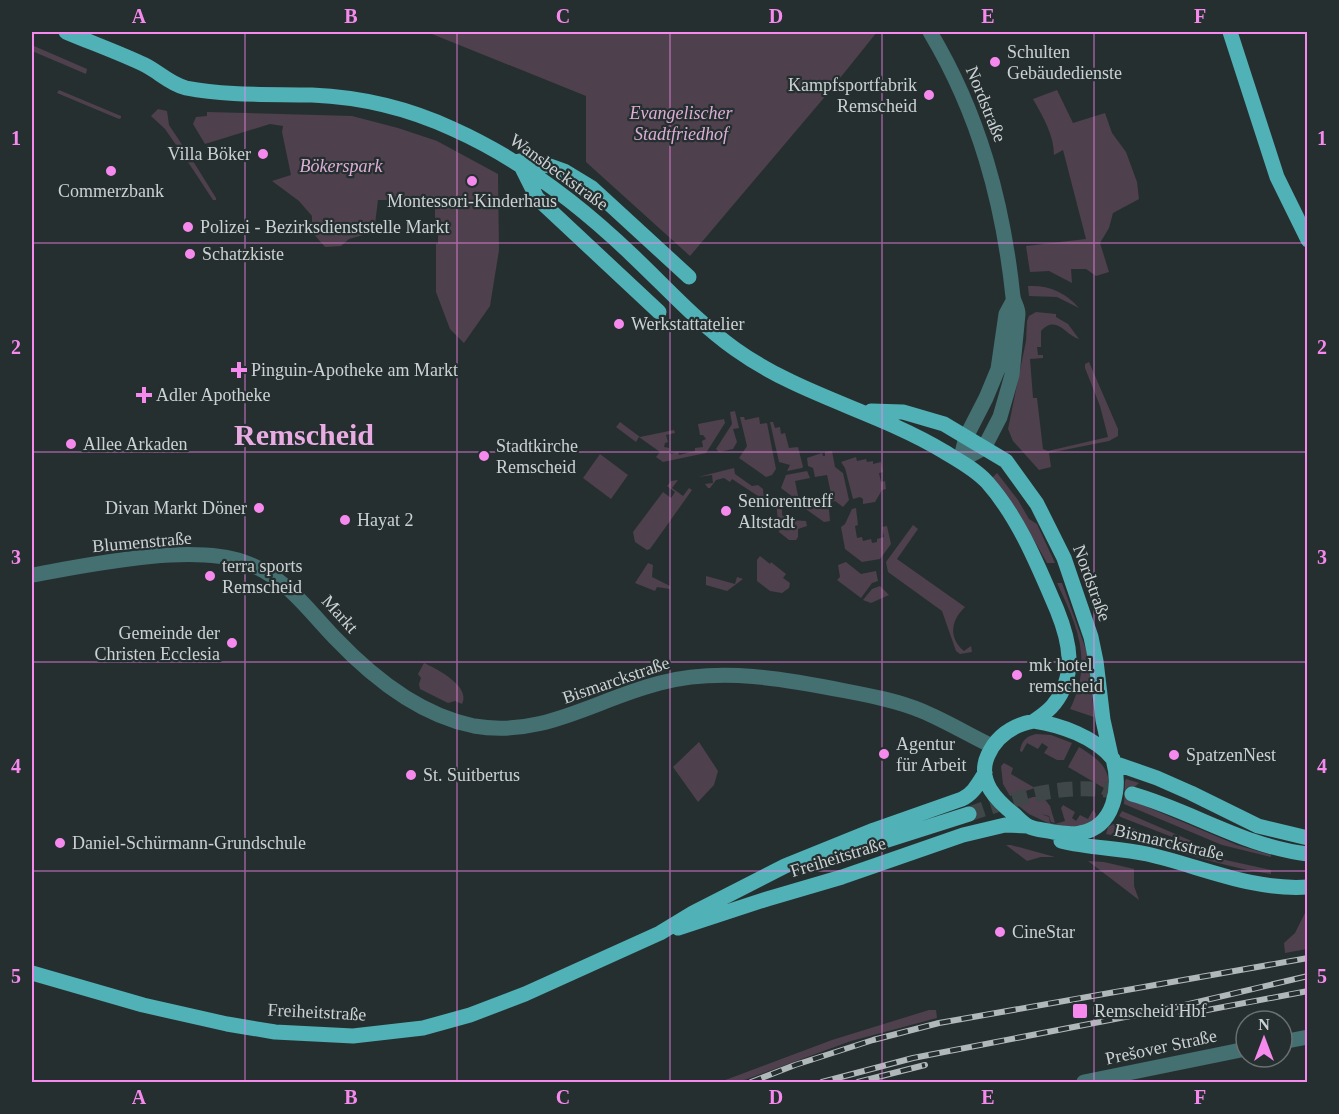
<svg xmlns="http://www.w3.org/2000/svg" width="1339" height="1114" font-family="Georgia,serif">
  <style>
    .green { fill: #4e404c }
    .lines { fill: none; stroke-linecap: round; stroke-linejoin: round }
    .major-tunnel { stroke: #3f4748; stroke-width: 15; stroke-dasharray: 15 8; stroke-linecap: butt }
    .minor { stroke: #447072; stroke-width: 15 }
    .major { stroke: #50b1b6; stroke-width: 15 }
    .rail-casing { stroke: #b1b8b9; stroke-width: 6 }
    .rail { stroke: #262f30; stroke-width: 4; stroke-dasharray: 11; stroke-linecap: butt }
    .grid { fill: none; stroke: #f689ed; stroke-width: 1.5; stroke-opacity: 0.55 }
    .poi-dot { fill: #f689ed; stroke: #262f30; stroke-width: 2 }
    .labels { text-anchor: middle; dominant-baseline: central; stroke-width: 4.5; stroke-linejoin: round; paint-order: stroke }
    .poi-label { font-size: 18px; fill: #ccd2d3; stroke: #262f30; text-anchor: start }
    .street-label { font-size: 18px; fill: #ccd2d3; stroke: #262f30 }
    .park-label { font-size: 18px; font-style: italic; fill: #dcadd6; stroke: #262f30 }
    .town-label { font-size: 30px; font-weight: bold; fill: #e8ace2; stroke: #262f30 }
    .neatline { fill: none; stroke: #f689ed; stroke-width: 2 }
    .grid-label { font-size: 20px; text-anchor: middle; font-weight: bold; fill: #f689ed }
  </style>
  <rect width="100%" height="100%" fill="#262f30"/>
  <path class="green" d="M427 32H877L828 93 690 256 586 162V96Z
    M34 46 87 69 86 74 32 51Z
    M59 90 121 116V118L119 119 57 93Z
    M1057 90 1073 123 1105 113 1112 133 1126 152 1137 182 1139 199 1113 213 1109 228 1100 243 1109 272 1096 276 1086 269H1071L1072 283 1049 271 1030 272 1026 246 1086 239 1063 150 1054 155C1054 135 1043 117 1033 99Z
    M158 109 167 111 169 125 185 149 181 152 165 129 151 116Z
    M207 112 352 116 398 128 437 141 498 174 499 250 490 306 464 343 450 329 436 292V244H438V233L435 232V200H378L374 232 349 239 341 246 325 247 312 232V216L299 201 272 181 291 175 282 132 283 126 270 124 205 144 193 124 196 117 207 116Z
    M188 153 216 198V200H213L184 156Z
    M1028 286C1049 285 1065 292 1079 308L1057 297 1029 296Z
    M1036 312 1056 314V317L1068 324 1079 339C1066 336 1057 314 1041 331V347H1037L1038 355H1043V358L1030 359 1033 398H1037L1043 449 1048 451 1108 437 1100 406 1085 368V364L1089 362 1118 429V436L1109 441 1049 453 1051 467 1039 470 1013 441 1008 429 1026 341 1027 321 1029 316Z
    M735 411 739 428 733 429 737 442 733 449 719 452 716 449 732 424 730 412Z
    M740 417H744L745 420 759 417 760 424 767 423 776 469 772 475 766 477 739 458 747 446Z
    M724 419 725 423 706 453 663 462 656 457 660 452 639 437 636 442 616 427 620 422 640 437 674 430 675 433 666 435 668 442 665 443 664 447 669 448 670 454 678 452 679 455 695 451V448L703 447 702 441 706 439 703 435H700L698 424Z
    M770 422H773L775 428 780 427 781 434 785 433 789 448 798 447 803 467 802 468 787 471 790 465 779 462Z
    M832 451 835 467 843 473 849 500 843 507 835 501 831 502 830 499 832 498 827 475 815 477 813 468 808 466 807 458 822 453 823 456H825V452Z
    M600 454 628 475 611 499 583 478Z
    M856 457 857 461 866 459 867 462 873 461V464L881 462 883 472 879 473 881 482 885 481 886 489 882 490 875 502 863 504V499L860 497 853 499 845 468 841 462Z
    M734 468 735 474 752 486 758 485 763 489 764 501 757 499 758 496 732 479 730 482 724 478 716 480 710 488H708L705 484 713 483 712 475 698 477Z
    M807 471 810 478 795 481 800 505 828 499 830 521 824 522 793 500V497L781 488 786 475Z
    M997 473 1018 500 1029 519 1037 524 1055 563H1047L1019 514 992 478Z
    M678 480 672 488 683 496 689 488 692 490 650 549 647 550 635 542 633 532 663 492 671 498 675 492 667 486 671 481Z
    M776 501 782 505V515L790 520 806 521 807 526 798 529V537L796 540H789L779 532Z
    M856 508 858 525 855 526 857 538 862 537 863 541 871 539 872 543 877 542V539L884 537 882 527 887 526 891 544 880 559 862 562 845 549 841 527 845 524 852 509Z
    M913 525 918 529 897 559 965 607C951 620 948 638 964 651L971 646 972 652 960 654 956 651 942 611 888 572 886 562Z
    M760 556 770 564 771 562 786 574 783 578 790 583 789 588 782 593 770 591 757 581V560Z
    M846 562 861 574 876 571 878 581 872 583 861 598 837 580 840 577 838 565Z
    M648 563 653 565 652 577 670 586V589L657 587 655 591 635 583Z
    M706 576 735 584 737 577 743 579 727 591 706 585Z
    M1057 583H1062L1089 658 1094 717 1070 709C1093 662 1078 627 1057 583Z
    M880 586 889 595 871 603 863 600 872 589Z
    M424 663C437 669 471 686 462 704L455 701 448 703 420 689 419 684 421 678 418 674Z
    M1036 734 1051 735 1072 743 1064 760H1057L1044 753 1048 747 1042 743 1038 749 1027 743 1022 752 1020 751C1021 741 1027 736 1036 734Z
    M699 742 718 771 714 785 698 802 673 767Z
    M1079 747C1103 762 1111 769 1109 798L1101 794 1104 788 1068 767Z
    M1004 763 1013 768 1011 774 1035 788 1010 796 1003 784 1001 766Z
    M1126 779 1139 783 1131 790 1133 801 1237 845 1271 855V857L1222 845 1124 804 1125 781Z
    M1033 797H1043L1050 806 1055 823 1051 822 1049 816 1041 814 1049 817 1050 823 1055 824 1065 821 1061 808 1063 805 1075 812 1072 818 1076 821 1080 815 1088 819 1093 810 1096 814 1095 820 1081 827 1052 825 1029 814 1015 803Z
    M1122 811 1194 842V843L1193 845 1123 818 1119 816Z
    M1117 822 1203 855 1271 870V874C1215 866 1162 844 1106 834L1108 827Z
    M1006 845H1011L1055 857H1041L1027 861Z
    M1088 861 1104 862 1134 869V886L1139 900Z
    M1306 911H1307V949L1285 953 1284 943 1295 933Z
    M929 1010H936L937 1018 851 1041 739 1082H720L832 1040Z"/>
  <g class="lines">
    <path class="major-tunnel" d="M969 814C1029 794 1069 781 1132 794"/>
    <path class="minor" d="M930 32C979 114 1003 202 1013 297 1014 303 1018 307 1018 314L1012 375 1000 417 984 448 960 461
      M960 461 966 437 986 398 998 369 1006 314 1013 301
      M32 575C88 565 190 543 244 562 286 577 306 608 335 638 373 678 419 715 474 726 544 738 596 699 660 683 721 667 785 679 846 691 872 696 898 701 922 711 946 721 969 735 992 746
      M1282 1042 1308 1037
      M1084 1082 1246 1049"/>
    <path class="major" d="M66 32C92 43 120 53 145 65 159 72 170 84 186 88 227 96 269 94 312 95 360 97 410 109 453 129 520 159 579 204 632 255 665 286 697 322 735 349 799 395 876 411 943 451 958 460 975 469 987 482 1019 518 1038 566 1057 610 1070 642 1077 675 1054 704 1049 711 1041 716 1034 721
      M1230 32 1277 177 1308 240
      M520 161 550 166 564 171 592 188 689 277
      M522 168 537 198 659 312
      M871 411 903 412 944 424 1006 461 1037 504 1064 558 1091 637 1096 661 1103 720 1111 756
      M1034 721C1061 725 1095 737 1113 759 1121 787 1115 827 1080 833 1071 835 1061 833 1053 832 1045 830 1037 830 1030 827 1025 825 1020 820 1016 816 997 801 976 781 988 755 997 735 1013 725 1034 721Z
      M1114 763 1157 778 1191 793 1258 826 1308 838
      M1132 794C1192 811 1245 847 1308 854
      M1061 841C1089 848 1118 848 1147 854 1200 866 1252 891 1308 887
      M815 863 969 814
      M678 928 767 899 842 877 963 835 1005 825 1028 826
      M32 973 143 1005 227 1024 275 1032 353 1036 423 1028 470 1015 525 994 660 933 693 913 785 866 874 830 962 799C973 794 978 784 985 773"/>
    <g class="rail-casing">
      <path id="rail" d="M1181 1015 1308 991
        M751 1082 795 1065 873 1040 939 1023 1308 958
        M822 1082 913 1058 1172 1008 1308 976
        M858 1082 925 1065"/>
    </g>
    <use href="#rail" class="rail"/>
  </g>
  <path class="grid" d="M245 32V1082M457 32V1082M670 32V1082M882 32V1082M1094 32V1082M32 243H1308M32 452H1308M32 662H1308M32 871H1308"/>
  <g class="poi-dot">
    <circle cx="995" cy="62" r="6"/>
    <circle cx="929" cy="95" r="6"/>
    <circle cx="263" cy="154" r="6"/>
    <circle cx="111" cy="171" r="6"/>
    <circle cx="472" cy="181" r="6"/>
    <circle cx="188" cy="227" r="6"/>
    <circle cx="190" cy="254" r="6"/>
    <circle cx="619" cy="324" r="6"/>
    <path d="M236 361h6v6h6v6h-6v6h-6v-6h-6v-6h6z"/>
    <path d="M141 386h6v6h6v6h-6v6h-6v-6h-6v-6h6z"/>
    <circle cx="71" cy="444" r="6"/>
    <circle cx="484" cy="456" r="6"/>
    <circle cx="259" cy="508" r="6"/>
    <circle cx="726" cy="511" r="6"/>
    <circle cx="345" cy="520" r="6"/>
    <circle cx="210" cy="576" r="6"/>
    <circle cx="232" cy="643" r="6"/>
    <circle cx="1017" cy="675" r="6"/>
    <circle cx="884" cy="754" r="6"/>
    <circle cx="1174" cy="755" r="6"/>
    <circle cx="411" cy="775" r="6"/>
    <circle cx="60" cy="843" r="6"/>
    <circle cx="1000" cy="932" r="6"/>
    <rect x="1072" y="1003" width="16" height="16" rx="3"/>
  </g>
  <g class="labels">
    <g class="poi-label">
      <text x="1007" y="52">Schulten<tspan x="1007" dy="21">Gebäudedienste</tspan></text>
      <text x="917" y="85" text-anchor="end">Kampfsportfabrik<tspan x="917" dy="21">Remscheid</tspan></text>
      <text x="251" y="154" text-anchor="end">Villa Böker</text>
      <text x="111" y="191" text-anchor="middle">Commerzbank</text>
      <text x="472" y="201" text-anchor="middle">Montessori-Kinderhaus</text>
      <text x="200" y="227">Polizei - Bezirksdienststelle Markt</text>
      <text x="202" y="254">Schatzkiste</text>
      <text x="631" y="324">Werkstattatelier</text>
      <text x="251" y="370">Pinguin-Apotheke am Markt</text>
      <text x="156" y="395">Adler Apotheke</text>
      <text x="83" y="444">Allee Arkaden</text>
      <text x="496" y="446">Stadtkirche<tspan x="496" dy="21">Remscheid</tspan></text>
      <text x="738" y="501">Seniorentreff<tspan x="738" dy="21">Altstadt</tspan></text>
      <text x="247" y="508" text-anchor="end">Divan Markt Döner</text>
      <text x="357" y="520">Hayat 2</text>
      <text x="222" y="566">terra sports<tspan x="222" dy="21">Remscheid</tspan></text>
      <text x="220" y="633" text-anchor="end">Gemeinde der<tspan x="220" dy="21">Christen Ecclesia</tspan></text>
      <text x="1029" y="665">mk hotel<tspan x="1029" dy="21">remscheid</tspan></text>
      <text x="896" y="744">Agentur<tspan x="896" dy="21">für Arbeit</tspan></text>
      <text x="1186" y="755">SpatzenNest</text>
      <text x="423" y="775">St. Suitbertus</text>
      <text x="72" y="843">Daniel-Schürmann-Grundschule</text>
      <text x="1012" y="932">CineStar</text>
      <text x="1094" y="1011">Remscheid Hbf</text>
    </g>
    <g class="street-label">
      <text transform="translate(986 104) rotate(68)">Nordstraße</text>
      <text transform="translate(559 172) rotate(36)">Wansbeckstraße</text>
      <text transform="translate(142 542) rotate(-5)">Blumenstraße</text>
      <text transform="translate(1092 583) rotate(70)">Nordstraße</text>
      <text transform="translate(340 614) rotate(48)">Markt</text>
      <text transform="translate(616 680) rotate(-19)">Bismarckstraße</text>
      <text transform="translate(1169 842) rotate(13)">Bismarckstraße</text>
      <text transform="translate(838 857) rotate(-17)">Freiheitstraße</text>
      <text transform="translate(317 1012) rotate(3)">Freiheitstraße</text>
      <text transform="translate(1161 1047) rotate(-12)">Prešover Straße</text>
    </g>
    <g class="park-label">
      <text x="681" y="113">Evangelischer<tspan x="681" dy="21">Stadtfriedhof</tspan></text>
      <text x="341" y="166">Bökerspark</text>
    </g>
    <g class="town-label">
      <text x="304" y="434">Remscheid</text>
    </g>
  </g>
  <rect width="1339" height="1114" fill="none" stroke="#262f30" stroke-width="66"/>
  <g transform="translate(1264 1039)"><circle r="28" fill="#262f30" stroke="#687071" stroke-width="1.5"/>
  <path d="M0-4.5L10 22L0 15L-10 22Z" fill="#f689ed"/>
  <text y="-9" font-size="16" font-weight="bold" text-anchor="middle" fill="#ccd2d3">N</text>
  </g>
  <rect x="33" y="33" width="1273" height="1048" class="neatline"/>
  <g class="grid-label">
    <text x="139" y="23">A</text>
    <text x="351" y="23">B</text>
    <text x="563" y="23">C</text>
    <text x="776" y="23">D</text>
    <text x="988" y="23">E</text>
    <text x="1200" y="23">F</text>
    <text x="16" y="145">1</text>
    <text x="1322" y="145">1</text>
    <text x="16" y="354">2</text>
    <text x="1322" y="354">2</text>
    <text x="16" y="564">3</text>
    <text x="1322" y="564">3</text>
    <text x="16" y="773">4</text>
    <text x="1322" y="773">4</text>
    <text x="16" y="983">5</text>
    <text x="1322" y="983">5</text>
    <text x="139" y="1104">A</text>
    <text x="351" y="1104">B</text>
    <text x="563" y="1104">C</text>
    <text x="776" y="1104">D</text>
    <text x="988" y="1104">E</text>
    <text x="1200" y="1104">F</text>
  </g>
</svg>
